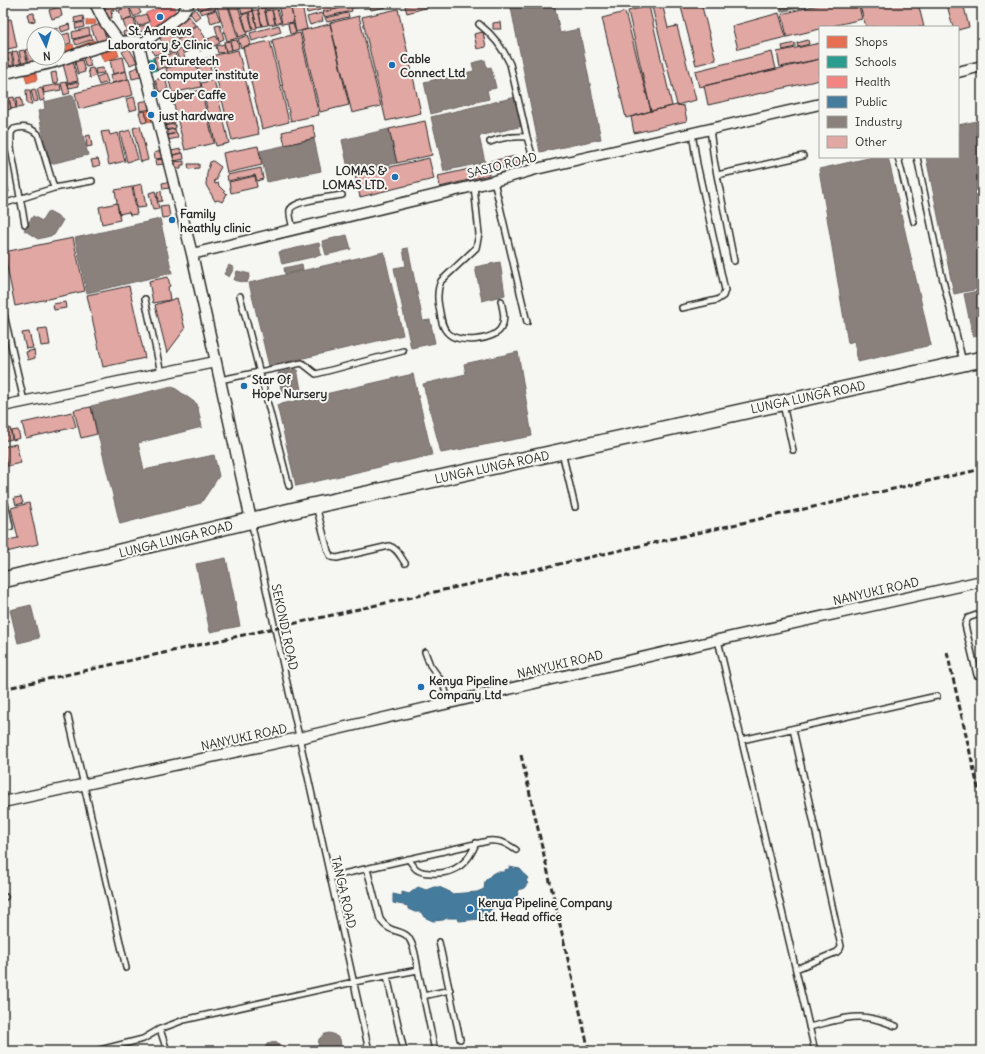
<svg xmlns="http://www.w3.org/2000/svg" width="985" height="1054" font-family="Delius,sans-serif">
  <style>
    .shops { fill: #e76f51; stroke: #af5b46 }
    .schools { fill: #2a9d8f; stroke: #2a7b71 }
    .health { fill: #f28482; stroke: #b66968 }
    .public { fill: #457b9d; stroke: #3d637b }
    .industry { fill: #8a817c; stroke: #6e6764 }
    .building { fill: #e1a7a2; stroke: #2b2b2b }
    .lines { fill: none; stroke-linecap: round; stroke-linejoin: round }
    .service-casing { stroke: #2b2b2b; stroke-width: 8 }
    .minor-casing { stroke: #2b2b2b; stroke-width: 13 }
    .secondary-casing { stroke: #2b2b2b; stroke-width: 18 }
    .path { stroke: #2b2b2b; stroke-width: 2; stroke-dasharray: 1 3; stroke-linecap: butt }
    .service { stroke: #f6f6f2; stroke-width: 5 }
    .minor { stroke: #f6f6f2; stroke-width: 10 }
    .secondary { stroke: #f6f6f2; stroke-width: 15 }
    .rail { stroke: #2b2b2b; stroke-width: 3; stroke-dasharray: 6 3; stroke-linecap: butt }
    .poi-dot { fill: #1f6fb2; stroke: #f6f6f2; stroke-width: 1.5 }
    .labels { text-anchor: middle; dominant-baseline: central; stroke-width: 4; stroke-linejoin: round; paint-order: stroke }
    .poi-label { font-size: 12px; font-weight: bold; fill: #2b2b2b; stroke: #f6f6f2; text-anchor: start }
    .street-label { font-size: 12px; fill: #2b2b2b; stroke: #f6f6f2 }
  </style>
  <rect width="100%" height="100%" fill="#f6f6f2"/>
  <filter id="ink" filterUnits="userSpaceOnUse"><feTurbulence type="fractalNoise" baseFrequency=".025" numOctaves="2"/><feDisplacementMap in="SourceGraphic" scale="8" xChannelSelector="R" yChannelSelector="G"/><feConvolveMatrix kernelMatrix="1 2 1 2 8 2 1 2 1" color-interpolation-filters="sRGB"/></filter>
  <g filter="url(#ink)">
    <path class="shops" d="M86 20H95L96 24 86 25Z
      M94 40 96 46 79 52 77 47Z
      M73 44 75 52 58 57V48Z
      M116 47 119 56 104 62 100 53Z
      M35 69 37 80 27 83 24 72Z
      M152 110 154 120 148 122 145 111Z"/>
    <path class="schools" d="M154 58 157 70 150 72 148 59Z"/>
    <path class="health" d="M172 3 177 15 154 31 146 13Z"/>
    <path class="public" d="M509 867 520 869 528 878 526 881 528 883 524 888 519 890 517 896 511 903 506 905H497L480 919 459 921 458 918H447L443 920 433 921 424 917 421 912H415L408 909V906L393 903V894L402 896V892L409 894 418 887 426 890 434 887H439L448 891 451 894 477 892 484 889 485 881 492 874 496 872H504L506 869 509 870Z"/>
    <path class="industry" d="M510 3H554L560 33 579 29 601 139 540 152Z
      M779 3H817L781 12Z
      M485 60 487 68 491 67 496 88 487 90 489 99 441 110V111L431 114 424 82 474 71 472 63Z
      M73 95 88 155 50 164 38 111 45 109 44 102Z
      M516 97 523 126 479 136 485 162 444 171 431 117Z
      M982 120V288L954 294 926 157H958V125Z
      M389 129 397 163 349 173 342 140Z
      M314 139 321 171 267 182 260 151Z
      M873 157H888L931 345 858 362 854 341 848 343 819 169Z
      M48 211 63 220 54 235 38 239 24 230 33 216 42 221Z
      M160 219 172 273 87 293 75 238Z
      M347 235 351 249 326 255 322 241Z
      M319 243 321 255 282 264 279 252Z
      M408 248 423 321 430 320 435 343 411 348 394 268 406 266 403 249Z
      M384 252 403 335 269 366 249 283Z
      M500 262 505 295 482 301 475 267Z
      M302 264 303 270 285 274 284 268Z
      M229 265 234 268 229 277 224 274Z
      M237 271 250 274 247 283 234 280Z
      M982 290V335L973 337 964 294Z
      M518 352 532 436 441 453 423 384 466 374 464 364Z
      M297 369 301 390 282 394 278 373Z
      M413 374 432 455 296 486 277 405Z
      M172 386 197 404 202 427 138 443 144 470 214 455 219 476 201 503 120 524 91 406Z
      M226 558 240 626 210 632 196 564Z
      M31 605 39 638 18 643 10 610Z
      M329 1033 333 1034 340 1039 341 1047 340 1051H320L318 1047 319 1039 325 1034Z
      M275 1042 282 1046 285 1051H263L267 1044Z"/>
    <path class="building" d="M105 3H118V9L111 10 112 18H106Z
      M136 3 141 13 134 17 129 6Z
      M199 3H214L215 4 199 10 197 4Z
      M216 3H227L238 38 227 41Z
      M228 3H237L247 34 239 37Z
      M239 3H250L253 11 242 14Z
      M264 3H275L276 7 266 10Z
      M305 3H312V7L313 3H318L320 10 307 13Z
      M338 3H351V5L323 12 321 6Z
      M352 3H368V5L353 8Z
      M369 3H386V7L371 10Z
      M416 3H443L407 13 405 6Z
      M651 3H662L668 28 677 26 696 100 677 105Z
      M680 3H701L716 60 696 65Z
      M825 3H858L862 19 828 27H820V29L787 37 782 14Z
      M859 3H918L924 27H866Z
      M953 3H963L969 27 958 30V27H953L947 5Z
      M214 5 216 9 201 14 199 10Z
      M290 5 294 22 282 24 279 8Z
      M302 6 307 29 296 32 291 8Z
      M351 6 352 11 324 17 323 12Z
      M649 6 672 106 651 111 628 11Z
      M60 7 62 16 52 19 49 10Z
      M129 7 132 18 122 21 119 10Z
      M264 8 268 25 262 26 258 9Z
      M195 9 200 16 195 20 190 13Z
      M277 9 281 22 276 24 272 10Z
      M398 9 421 113 386 121 362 17Z
      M216 10 220 20 211 23 207 13Z
      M253 10H258L262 26 257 27Z
      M272 10 275 24 269 25 265 11Z
      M253 11 257 28 253 29 249 12Z
      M625 12 651 111 626 118 602 18Z
      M34 13 35 21 29 22 27 14Z
      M248 13 253 30 247 32 242 15Z
      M321 13 323 21 310 25 307 17Z
      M348 13 349 17 327 22 325 18Z
      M779 13 786 37 738 49 732 26Z
      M146 14 149 22 138 26 135 18Z
      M83 16 84 21 75 23 74 18Z
      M189 16 195 25 177 39 170 30Z
      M359 16 381 106 352 113 330 23Z
      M134 18 136 27 126 30 123 21Z
      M11 19 17 47 3 50V20Z
      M83 22 84 27 76 29 75 24Z
      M500 22 501 29H493V23Z
      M293 23 296 33 290 34 288 24Z
      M69 24 70 29 62 32 60 27Z
      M101 24 108 42 98 45 91 27Z
      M148 24 149 29 140 32 139 27Z
      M330 24 349 105 320 112 301 31Z
      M197 25 210 45 200 51 188 31Z
      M220 25 224 39 219 41 215 26Z
      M279 25 281 32 252 41 250 33Z
      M58 28 60 34H46L45 31Z
      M89 28 90 35 73 39 72 32Z
      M137 28 138 33 124 37 123 32Z
      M169 31 174 39 164 45 159 37Z
      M483 32 486 47 477 49 474 34Z
      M69 33 71 43 58 47V36Z
      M300 33 319 115 291 121 272 40Z
      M188 34 193 42 182 49 177 40Z
      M91 35 93 39 76 45 74 40Z
      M248 35 251 44 241 48 238 39Z
      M216 36 220 43 212 47 208 39Z
      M237 40 239 48 232 50 230 41Z
      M808 40 809 44 798 47 797 43Z
      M175 41 179 48 169 53 166 46Z
      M230 41 232 50 226 51 224 42Z
      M270 41 289 122 262 129 243 47Z
      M194 43 196 47 185 53 183 49Z
      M795 43V47L783 50 782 46Z
      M820 43V59L780 67 777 52Z
      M224 44 226 52 218 53 216 46Z
      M164 46 165 52 154 55 152 49Z
      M31 48 34 62 29 63 25 50Z
      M129 48 137 62 130 65 122 52Z
      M182 49 186 62 180 63 176 51Z
      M24 50 28 64 22 65 19 51Z
      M238 50 259 134 232 140 211 56Z
      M17 51 21 65 15 66 12 52Z
      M772 52 776 69 699 87 695 71Z
      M11 53 14 67 10 68 8 59H4L6 69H3V55Z
      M175 53 178 64 169 66 166 55Z
      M166 54 169 67 163 68 160 56Z
      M88 56 91 66 86 67 83 58Z
      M160 56 162 68 157 70 154 57Z
      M123 57 126 71 113 74 110 60Z
      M208 58 212 74 201 77 197 61Z
      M820 59V80L708 105 704 86Z
      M82 60 85 72 78 74 75 62Z
      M73 61 78 81 68 83 63 64Z
      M196 62 201 87 172 93 166 68Z
      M138 67 141 77 132 79 130 70Z
      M93 68 96 76 90 78 88 69Z
      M103 68 104 73 96 74 95 69Z
      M126 71 128 79 112 83 110 75Z
      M56 72 58 83 53 84 51 73Z
      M105 74 108 82 99 85 96 77Z
      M165 77 168 89 159 92 155 80Z
      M129 79 133 95 79 109 75 93Z
      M214 80 229 143 216 146 201 83Z
      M67 82 70 93 64 95 61 83Z
      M78 82 79 86 69 88 68 84Z
      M60 84 61 90 44 93 43 87Z
      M42 88 45 100 40 101 37 89Z
      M35 89 38 101 34 102 31 90Z
      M26 90H30L32 104H27Z
      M201 90 214 143 185 150 172 97Z
      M14 97 16 108 11 109 9 98Z
      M21 97 23 107 17 108 16 98Z
      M134 97 137 109 129 111 126 99Z
      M9 98 11 109 6 110 4 99Z
      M150 100 152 109 140 111 139 102Z
      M677 105 684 106 687 121 634 133 631 117 651 111Z
      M145 111 147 122 142 123 139 112Z
      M174 114 175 123 164 125 162 117Z
      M425 121 432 155 397 163 389 129Z
      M175 124 176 128 165 130 164 126Z
      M313 125 315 138 285 145 282 132Z
      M140 126 148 160 141 162 133 128Z
      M175 129 176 133 166 135 165 131Z
      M130 130 138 159 127 162 120 133Z
      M109 131 110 135 118 133 125 161 109 165 101 132Z
      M177 133 178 138 167 140 166 136Z
      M90 135 92 146 87 147 86 136Z
      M258 146 262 165 227 173 223 153Z
      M181 149 182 153 172 155 171 151Z
      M161 151 163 158 155 159 154 153Z
      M183 153 184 159 174 161 173 155Z
      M516 156 518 164 492 170 490 161Z
      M429 158 434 179 360 197 355 175Z
      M98 159 100 165 93 167 91 160Z
      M164 159V164L156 165 155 160Z
      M184 161V165H181V169H173V162Z
      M213 161 221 167 217 174V180H214L215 184 218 183 219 186 227 194 222 202 218 200 215 201 206 185 207 173 210 162Z
      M188 164H199V168L189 169Z
      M487 165 489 175 440 187 438 176Z
      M3 167 9 192 3 193Z
      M261 168 263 179 257 181 255 175 228 181 227 175Z
      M255 176 257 187 231 193 229 182Z
      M168 182 169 188 163 189 162 183Z
      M142 184 146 207 137 208 133 186Z
      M132 187 137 214 130 215 129 212 119 214 115 190Z
      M155 191 159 209 153 210 149 193Z
      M161 191 162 201 158 202 157 192Z
      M117 203 120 220 102 224 99 207Z
      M168 205 170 217 162 218 160 206Z
      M73 238 85 291 15 306 4 252Z
      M168 277 170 286 168 287 170 300 153 303 149 281Z
      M129 286 145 358 103 367 87 295Z
      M177 298 185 329 167 353 155 305Z
      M65 302 66 308 54 310 53 304Z
      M47 328 50 345 41 346 38 329Z
      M29 332 33 348 26 349 22 333Z
      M34 350 35 358 28 360 26 352Z
      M91 407 97 434 81 438 74 410Z
      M72 412 76 427 26 438 22 423Z
      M10 428 12 439 3 441V429Z
      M18 430 20 438 13 440 11 431Z
      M16 444 21 463 7 466 3 447Z
      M21 497 23 503 16 505 14 498Z
      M29 503 38 544 3 553V541L18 538 11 508Z"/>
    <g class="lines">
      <g class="service-casing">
        <path id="service" d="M479 24C493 35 503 48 510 64L527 137 536 169
          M710 129 714 160 734 261
          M490 142C503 137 513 136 527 137
          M898 157 914 222
          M917 157 940 268 963 362
          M717 175 803 156
          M494 181 527 322
          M474 186 479 234 476 248 441 281C437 290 437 297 439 307 441 316 441 327 448 333 458 344 494 341 501 328 506 320 503 310 501 301
          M3 204 54 188 92 181
          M25 224 11 148V133L14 129C24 126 29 127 38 134L54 188
          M293 229C292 223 289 216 290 210 293 200 333 197 342 195
          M240 296 289 486
          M145 299 161 373
          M682 308 717 300 723 296 725 290 697 164 692 133
          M3 310 24 401
          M220 380 302 363 316 374 403 351
          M783 404 793 450
          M562 452 575 507
          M3 493 10 527
          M316 506 328 551 331 557 337 558 389 546C397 548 400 556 405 563
          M251 521 369 1051
          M718 640 815 1051
          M425 652 430 665 443 683 449 703
          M977 675 965 625 968 618 982 613
          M68 716 126 968
          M793 729 841 946 840 949 837 952 796 969
          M742 740 937 696
          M408 859C411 862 413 866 416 869 420 872 426 873 431 873 454 875 468 864 476 843
          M367 869 380 919C389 934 401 929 408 937 415 946 416 960 418 970
          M330 877 488 841C500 840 506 843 516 850
          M3 898 5 897
          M439 942 460 1039
          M387 976 404 1051
          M423 996 450 990
          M809 1027C828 1023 850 1014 869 1018 878 1019 887 1023 896 1026
          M160 1029 167 1051
          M3 1047 4 1051
          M96 1051 143 1039 160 1029 184 1020 354 982 418 970 434 1046"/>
      </g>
      <g class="minor-casing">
        <path id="minor" d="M95 3 104 21 120 43
          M138 42 192 254 251 520
          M958 72 982 66
          M3 74C19 69 35 67 51 63 74 56 121 35 143 43L181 15 189 3
          M192 254 494 181 536 169 820 104
          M3 406 215 362
          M3 802 299 738 718 640 982 581"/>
      </g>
      <g class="secondary-casing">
        <path id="secondary" d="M3 580 303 508 982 359"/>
      </g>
      <path class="path" d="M275 3 276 8
        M112 14V11H117L133 3"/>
      <use href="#service" class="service"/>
      <use href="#minor" class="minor"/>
      <use href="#secondary" class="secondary"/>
      <path class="rail" d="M947 652 982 805
        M3 689 982 469
        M521 755 589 1051"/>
    </g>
  </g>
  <g class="poi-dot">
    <circle cx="160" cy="17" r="4"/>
    <circle cx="392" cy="65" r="4"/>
    <circle cx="152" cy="67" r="4"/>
    <circle cx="154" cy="94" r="4"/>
    <circle cx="151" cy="115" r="4"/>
    <circle cx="395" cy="177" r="4"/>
    <circle cx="172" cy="220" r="4"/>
    <circle cx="244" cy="386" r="4"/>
    <circle cx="421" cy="687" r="4"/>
    <circle cx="470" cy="909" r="4"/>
  </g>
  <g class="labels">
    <g class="poi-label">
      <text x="160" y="30" text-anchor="middle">St. Andrews<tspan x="160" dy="14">Laboratory &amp; Clinic</tspan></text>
      <text x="400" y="58">Cable<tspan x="400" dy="14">Connect Ltd</tspan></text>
      <text x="160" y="60">Futuretech<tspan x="160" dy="14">computer institute</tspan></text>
      <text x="162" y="94">Cyber Caffe</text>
      <text x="159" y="115">just hardware</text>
      <text x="387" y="170" text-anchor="end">LOMAS &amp;<tspan x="387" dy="14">LOMAS LTD.</tspan></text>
      <text x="180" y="213">Family<tspan x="180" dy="14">heathly clinic</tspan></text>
      <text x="252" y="379">Star Of<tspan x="252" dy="14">Hope Nursery</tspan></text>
      <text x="429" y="680">Kenya Pipeline<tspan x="429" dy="14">Company Ltd</tspan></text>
      <text x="478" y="902">Kenya Pipeline Company<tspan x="478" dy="14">Ltd. Head office</tspan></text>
    </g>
    <g class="street-label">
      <text transform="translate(502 165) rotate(-14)">SASIO ROAD</text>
      <text transform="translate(808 397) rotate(-12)">LUNGA LUNGA ROAD</text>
      <text transform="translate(492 467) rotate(-12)">LUNGA LUNGA ROAD</text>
      <text transform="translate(176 539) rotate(-14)">LUNGA LUNGA ROAD</text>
      <text transform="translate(876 591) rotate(-13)">NANYUKI ROAD</text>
      <text transform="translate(285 627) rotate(78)">SEKONDI ROAD</text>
      <text transform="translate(560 664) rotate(-13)">NANYUKI ROAD</text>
      <text transform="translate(244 737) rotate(-12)">NANYUKI ROAD</text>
      <text transform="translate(344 892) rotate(77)">TANGA ROAD</text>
    </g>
  </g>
  <rect width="985" height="1054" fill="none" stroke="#f6f6f2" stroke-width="16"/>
  <rect x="8" y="8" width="969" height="1038" fill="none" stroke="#2b2b2b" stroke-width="1.5" filter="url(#ink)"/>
  <rect x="819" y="26" width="140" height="132" fill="#f6f6f2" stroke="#a5a5a2"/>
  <rect x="827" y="36" width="20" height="12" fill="#e76f51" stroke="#a5a5a2"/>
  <text x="855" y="46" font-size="12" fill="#2b2b2b">Shops</text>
  <rect x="827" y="56" width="20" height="12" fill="#2a9d8f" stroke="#a5a5a2"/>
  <text x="855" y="66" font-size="12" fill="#2b2b2b">Schools</text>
  <rect x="827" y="76" width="20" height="12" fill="#f28482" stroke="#a5a5a2"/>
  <text x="855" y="86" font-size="12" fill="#2b2b2b">Health</text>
  <rect x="827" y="96" width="20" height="12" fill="#457b9d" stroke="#a5a5a2"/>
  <text x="855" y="106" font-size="12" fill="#2b2b2b">Public</text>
  <rect x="827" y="116" width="20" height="12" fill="#8a817c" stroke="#a5a5a2"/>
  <text x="855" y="126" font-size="12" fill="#2b2b2b">Industry</text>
  <rect x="827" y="136" width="20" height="12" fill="#e1a7a2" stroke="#a5a5a2"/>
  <text x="855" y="146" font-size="12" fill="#2b2b2b">Other</text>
  <g transform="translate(46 46) rotate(175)"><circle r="19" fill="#f6f6f2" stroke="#a5a5a2"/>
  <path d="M0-3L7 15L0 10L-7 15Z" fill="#1f6fb2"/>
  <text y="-6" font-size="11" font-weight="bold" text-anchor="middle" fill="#2b2b2b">N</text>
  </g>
</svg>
